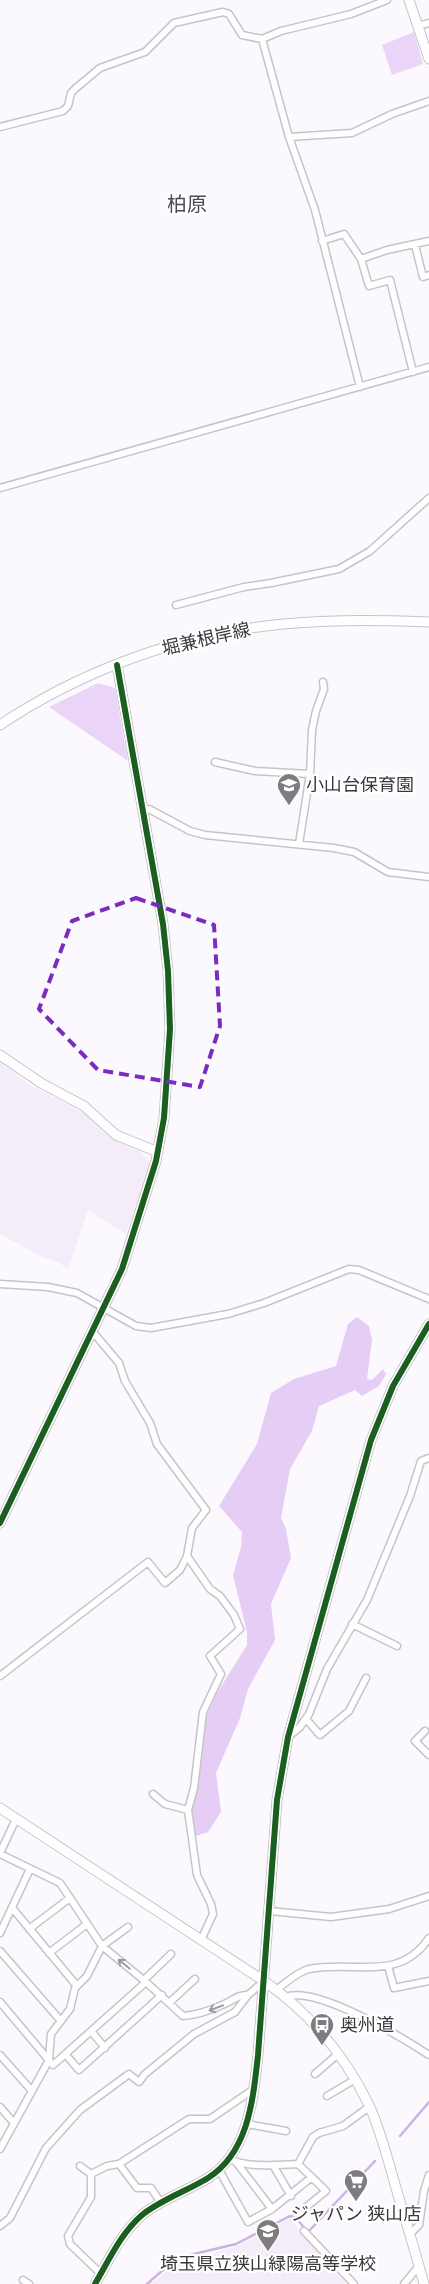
<svg xmlns="http://www.w3.org/2000/svg" width="429" height="2284" font-family="Rubik,'Noto Sans JP',sans-serif">
  <style>
    .built { fill: #f4edf9 }
    .green { fill: #ead4f8 }
    .forest { fill: #e5cdf5 }
    .lines { fill: none; stroke-linecap: round; stroke-linejoin: round }
    .stream { stroke: #ceb2e2; stroke-width: 2.5 }
    .street-casing { stroke: #c6c4c8; stroke-width: 9 }
    .secondary-casing { stroke: #c6c4c8; stroke-width: 11 }
    .street { stroke: #fffeff; stroke-width: 6 }
    .secondary { stroke: #fffeff; stroke-width: 9 }
    .cycleway-casing { stroke: #fff; stroke-width: 9 }
    .cycleway { stroke: #1b5e20; stroke-width: 6 }
    .oneway { stroke: #9d9b9e }
    .marked { fill: none; stroke: #7b2cbf; stroke-width: 4; stroke-dasharray: 10 6; stroke-linejoin: round }
    .labels { text-anchor: middle; dominant-baseline: central; stroke-width: 4.5; stroke-linejoin: round; paint-order: stroke }
    .street-label { font-size: 18px; fill: #3b383d; stroke: #fff }
    .poi-label { font-size: 18px; fill: #3b383d; stroke: #fff; text-anchor: start }
    .quarter-label { font-size: 20px; fill: #4f4952; stroke: #fff }
  </style>
  <rect width="100%" height="100%" fill="#fcf9fe"/>
  <path class="built" d="M0 1062 30 1085 86 1114 105 1134 128 1147 140 1151 151 1164 126 1234 88 1210 68 1270 60 1263 42 1257 0 1234Z
    M290 2219 346 2284H151L179 2261 235 2247Z"/>
  <path class="green" d="M414 32 423 64 392 75 382 45Z
    M98 683 115 688 128 761 49 707Z"/>
  <path class="forest" d="M357 1317 369 1326 372 1340 367 1379 372 1380 383 1369 386 1374 379 1386 362 1396 355 1390 319 1406 312 1431 290 1469 281 1518 286 1529 291 1558 271 1604 275 1640 248 1689 240 1718 216 1773 221 1812 208 1832 196 1836 192 1810 206 1717 217 1693 247 1645V1632L233 1575 241 1547 242 1532 219 1506 257 1444 271 1393 294 1379 336 1366 348 1324Z"/>
  <g class="lines">
    <path class="stream" d="M400 2136 429 2102
      M147 2284 177 2258 236 2244 290 2216 295 2217 308 2232 375 2161"/>
    <g class="street-casing">
      <path id="street" d="M418 26 429 23
        M262 39 289 137 315 210 360 387
        M0 127 63 111 68 106 71 93 76 88 100 68 145 52 174 23 223 12 229 14 242 35 262 39 281 31 351 14 387 0
        M289 137 352 133 392 114 429 101
        M322 241 344 234 361 259 369 286 390 280 413 372
        M415 245 423 277 429 275
        M361 259 387 250 429 241
        M0 488 429 367
        M176 605 244 587 271 583 339 569 370 551 429 498
        M215 762 255 771 310 774
        M142 810 149 809 190 831 205 835 334 848 354 852 388 872 429 877
        M299 844 310 774 312 730 316 711 324 689 323 682
        M0 1284 48 1287 77 1293 136 1326 151 1328 228 1314 264 1303 349 1269 359 1270 429 1299
        M92 1331 119 1363 125 1381 150 1423 157 1444 206 1510 192 1528 187 1556
        M352 1624 397 1646
        M0 1676 148 1562 165 1583 180 1570 187 1556 210 1589 220 1596 234 1615 240 1629 210 1656 221 1674 203 1712 194 1788 188 1810
        M306 1719 320 1735 349 1711 366 1678
        M425 1731 415 1741 429 1755
        M288 1737 300 1727 309 1714 327 1669 367 1600 410 1496 421 1461 429 1458
        M153 1794 165 1804 188 1810 197 1875 211 1904 213 1914 201 1940
        M0 1853 16 1819
        M0 1854 60 1883 102 1946 146 1982 183 2016C197 2015 209 2011 222 2005 231 2002 238 1994 248 1995
        M13 1909 77 1986
        M270 1911 331 1917 389 1909 429 1896
        M29 1929 70 1898
        M0 1933 30 1869
        M0 1951 60 2020
        M49 1953 87 1924
        M388 1966 394 1988 429 1981
        M144 1980 171 1954
        M277 1989C286 1983 297 1972 309 1969 354 1960 399 1983 429 1938
        M286 1997C316 1985 403 2038 429 2055
        M0 2002 53 2065 146 1982
        M169 2003 195 1979
        M92 2032 105 2048
        M0 2055 32 2091
        M66 2055 79 2070 162 1995
        M315 2074 338 2054
        M327 2096 354 2080
        M0 2107 14 2123
        M247 2124 286 2131
        M0 2149 49 2060 51 2034 70 2009 75 1988 87 1976 102 1946 128 1927
        M229 2159C249 2168 276 2165 298 2164L313 2137 319 2133 343 2126 369 2107
        M236 2162 272 2209
        M119 2164 137 2188H151L161 2203
        M298 2164 326 2191 305 2208
        M273 2165 291 2196
        M80 2166 91 2174V2197L68 2236 70 2244 101 2274
        M219 2170 248 2222 272 2209 312 2177
        M91 2174 107 2166 119 2164 189 2119H210L254 2089
        M0 2226 10 2218 46 2148 80 2110 129 2074 139 2082 145 2074 194 2034 235 2012 248 1995 264 1981
        M304 2231 354 2284
        M410 2234 419 2225 424 2191 429 2175
        M23 2280 29 2284
        M404 2284 419 2266"/>
    </g>
    <g class="secondary-casing">
      <path id="secondary" d="M409 0 429 59
        M0 725C76 674 168 639 258 627 315 619 372 620 429 622
        M0 1055 41 1083 84 1106 116 1135 158 1152
        M0 1523 122 1269 156 1161 164 1118 170 1029 168 971 163 924 117 665
        M0 1808 264 1981C309 2012 345 2056 369 2105 380 2129 387 2156 394 2181 404 2216 415 2250 424 2284
        M95 2284C109 2260 121 2233 142 2215 162 2199 187 2191 208 2178 249 2152 253 2099 258 2055L277 1800 288 1737 371 1440 393 1386 429 1324"/>
    </g>
    <use href="#street" class="street"/>
    <use href="#secondary" class="secondary"/>
    <g class="cycleway-casing">
      <path id="cycleway" d="M0 1523 122 1269 156 1161 164 1118 170 1029 168 971 163 924 117 665
        M95 2284C109 2260 121 2233 142 2215 162 2199 187 2191 208 2178 249 2152 253 2099 258 2055L277 1800 288 1737 371 1440 393 1386 429 1324"/>
    </g>
    <use href="#cycleway" class="cycleway"/>
  </g>
  <defs><path id="oneway-shaft" d="M-6 0H5M1.5-3L5.5 0L1.5 3" fill="none" stroke-width="1.6" stroke-linecap="round" stroke-linejoin="round" transform="scale(1.25)"/></defs>
  <g class="oneway">
    <use href="#oneway-shaft" transform="translate(124 1964) rotate(-141)"/>
    <use href="#oneway-shaft" transform="translate(216 2008) rotate(159)"/>
  </g>
  <path class="marked" d="M136 898 214 925 220 1026 200 1087 98 1070 39 1009 72 921Z"/>
  <defs>
    <g id="school-pin" transform="scale(1.25)"><path d="M0 17L-7.5 6A9.5 9.5 0 1 1 7.5 6Z" fill="#7f7c81" stroke="#fff"/><path d="M0-5L7-2L0 1L-7-2ZM-4 1L0 2.5L4 1V4Q0 6-4 4Z" fill="#fff"/></g>
    <g id="bus-pin" transform="scale(1.25)"><path d="M0 17L-7.5 6A9.5 9.5 0 1 1 7.5 6Z" fill="#7f7c81" stroke="#fff"/><path d="M-5-6H5V4H4V6H2V4H-2V6H-4V4H-5ZM-3.5-4V0h7V-4ZM-3.5 1.2v1.5H-2V1.2ZM2 1.2v1.5H3.5V1.2Z" fill="#fff"/></g>
    <g id="supermarket-pin" transform="scale(1.25)"><path d="M0 17L-7.5 6A9.5 9.5 0 1 1 7.5 6Z" fill="#7f7c81" stroke="#fff"/><path d="M-6-5.5h2.5l.6 2H6L4.5 2H-2.5L-4.4-4H-6ZM-1.5 3.2a1.3 1.3 0 1 0 .1 0ZM3 3.2a1.3 1.3 0 1 0 .1 0Z" fill="#fff"/></g>
  </defs>
  <g fill-rule="evenodd">
    <use href="#school-pin" x="289" y="785"/>
    <use href="#bus-pin" x="322" y="2025"/>
    <use href="#supermarket-pin" x="356" y="2181"/>
    <use href="#school-pin" x="268" y="2231"/>
  </g>
  <g class="labels">
    <g class="street-label">
      <text transform="translate(206 639) rotate(-13)">堀兼根岸線</text>
    </g>
    <g class="poi-label">
      <text x="306" y="785">小山台保育園</text>
      <text x="340" y="2025">奥州道</text>
      <text x="356" y="2214" text-anchor="middle">ジャパン 狭山店</text>
      <text x="268" y="2264" text-anchor="middle">埼玉県立狭山緑陽高等学校</text>
    </g>
    <g class="quarter-label">
      <text x="187" y="204">柏原</text>
    </g>
  </g>
</svg>
